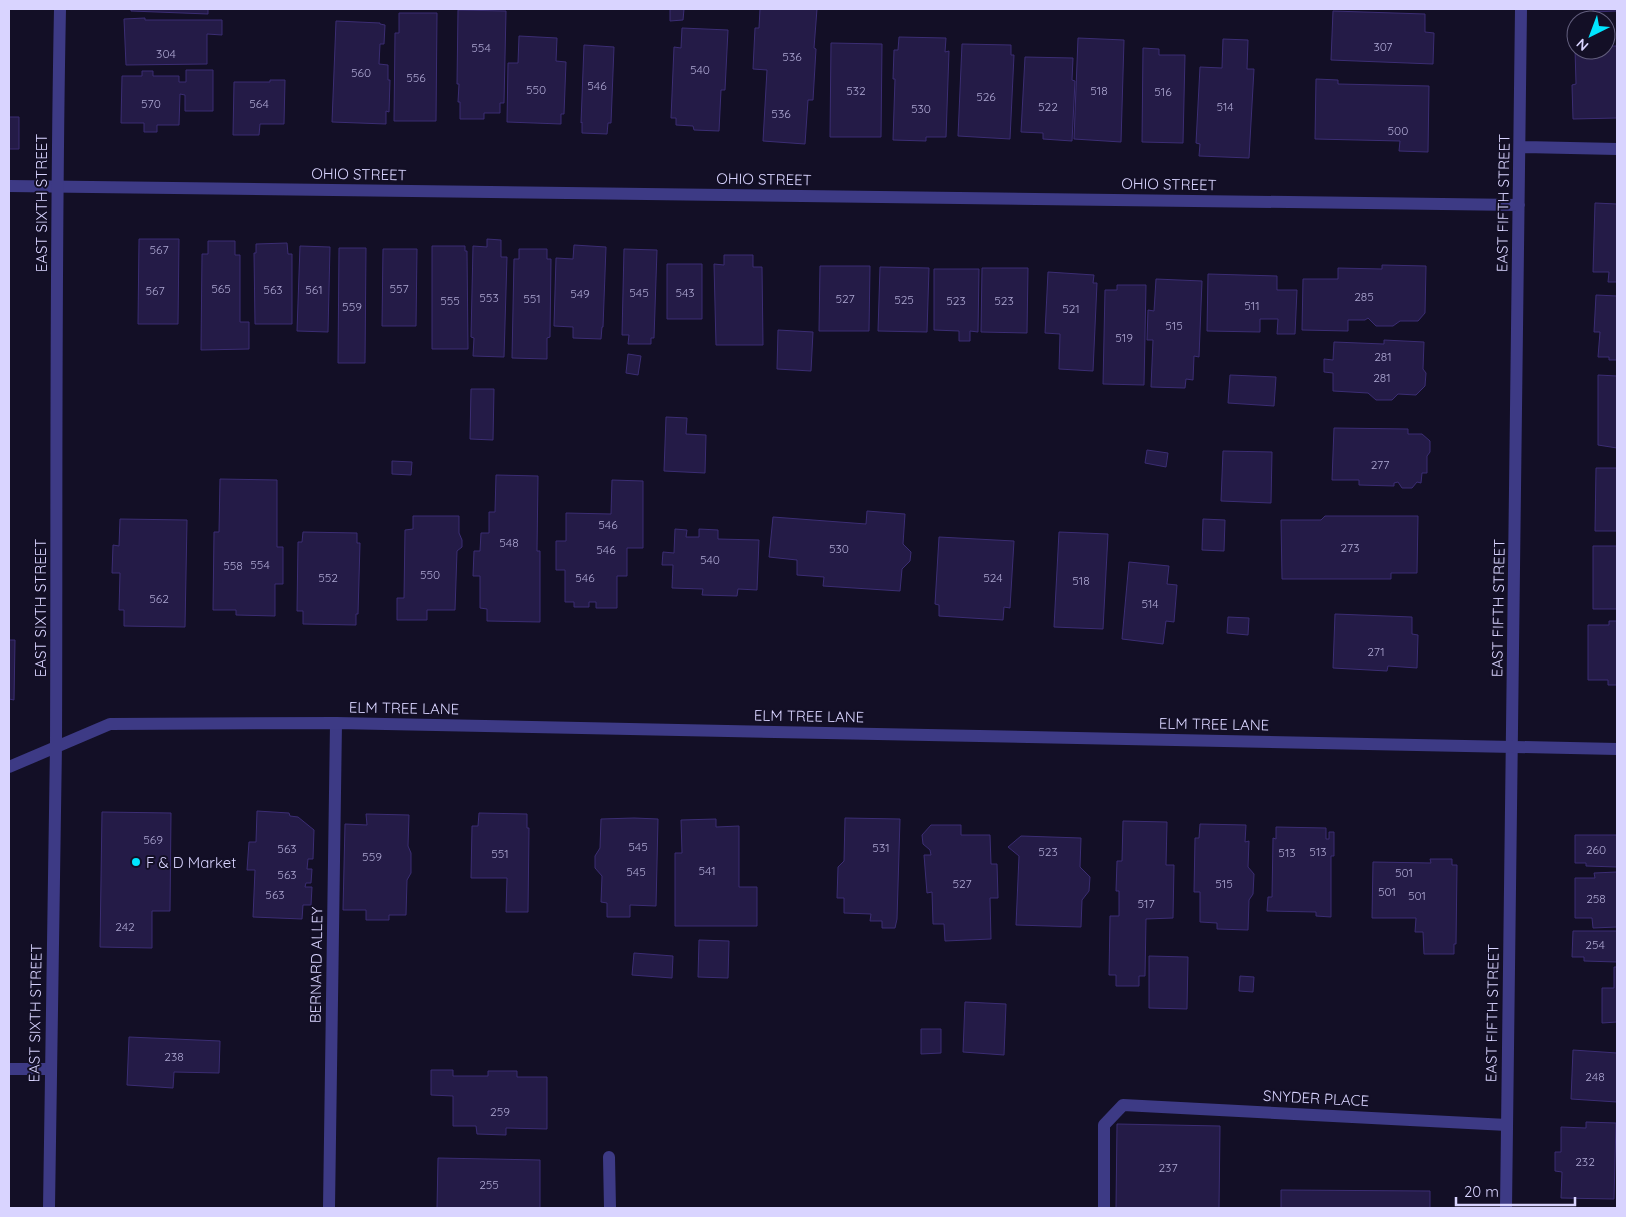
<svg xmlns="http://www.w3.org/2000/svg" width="1626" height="1217" font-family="Quicksand,sans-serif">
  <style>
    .building { fill: #241b47; stroke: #3b2d73 }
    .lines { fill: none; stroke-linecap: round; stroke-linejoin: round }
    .service { stroke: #3d3a85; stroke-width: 12 }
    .minor { stroke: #3d3a85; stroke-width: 12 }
    .tertiary { stroke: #3d3a85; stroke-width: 12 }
    .poi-dot { fill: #00e5ff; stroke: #130f26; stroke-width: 2 }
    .labels { text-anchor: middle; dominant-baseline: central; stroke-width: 4; stroke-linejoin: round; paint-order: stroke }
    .number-label { font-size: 12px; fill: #aca6d1 }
    .street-label { font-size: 15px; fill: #d9d4ff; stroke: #130f26 }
    .poi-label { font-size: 15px; fill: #d9d4ff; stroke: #130f26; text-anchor: start }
  </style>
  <rect width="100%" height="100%" fill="#130f26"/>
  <path class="building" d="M131 9H208V14L131 11Z
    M670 9H684L683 20 670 21Z
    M760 9H817L814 48 816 49 813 100H808L805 144 763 141 767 70 753 69 755 28H759Z
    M1593 9H1617V11L1593 12Z
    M458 10 506 11 504 103H500V113H484V119H460V102H458L459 84H457Z
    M1333 11 1425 14V32L1434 33 1433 64 1331 60Z
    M399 13H437L436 121H394L395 33H399Z
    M145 18V20H222V35L207 34V64L126 65 124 19Z
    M336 21 380 23V24L385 25 384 44H380L379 64 388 65V80H390L389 112 386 111V124L332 122Z
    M682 28 728 30 725 90H721L719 131 694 130 693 126 676 125V118H671L674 47 681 48Z
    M519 36 557 38 556 61 566 62 564 114H561V124L507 122 508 63H518Z
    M899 37 946 38 945 52 949 51 946 137H926V141L893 140 895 79H893L894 50H898Z
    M1078 38 1124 40 1121 142 1074 139Z
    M1223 39 1248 40 1247 69H1254L1249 158 1199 156 1200 144 1196 143 1200 67 1222 68Z
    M831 43 882 44 881 137H830Z
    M962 44 1011 45V55H1014L1010 139 958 136Z
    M584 45 614 47 611 123H608L607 134 582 133V122L581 123Z
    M1606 46H1617V118L1573 119 1572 85 1576 84 1575 48 1576 50H1606Z
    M1143 48 1159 49V55H1185L1183 143 1142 142Z
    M1025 57 1073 58 1072 80 1075 81 1072 141 1043 139V133L1021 132Z
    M186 70H213V111H185V95L180 94 179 125H157V132H144V123H121L122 76H142V71H153V76H179V82H186Z
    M1316 79 1338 80V84L1429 86 1428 152 1399 151 1400 141 1315 139Z
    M270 80H285L284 124H260L259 135H233L234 82H270Z
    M9 117H19V149H9Z
    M1595 203 1617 204V282H1608L1609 272H1593Z
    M139 239H179L178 324H138Z
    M487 239 501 240V257H507L504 357 473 356 474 338 471 337 473 246 487 247Z
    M208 241H235V255H240V322H249V349L201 350 202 254H208Z
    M287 243 288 254H292V324H255L254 253H256V244Z
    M574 245 606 247 603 327H602L601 339 573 338V327L554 326 556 258 573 259Z
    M300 246 330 247 328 332 297 331Z
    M432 246H465V251H467L468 349H432Z
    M339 248H366L365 363H338Z
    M383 249H417L416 326H382Z
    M519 249H547V259H551L550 337 547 338V359L512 358 514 259H519Z
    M624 249 657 250 654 338H651V344H628L629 335H622Z
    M724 255H753V267H762L763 345H716L714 264 724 265Z
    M667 264H702V319H667Z
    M1382 265 1426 266 1425 313 1418 321H1400L1393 326H1376L1368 318 1365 320H1348V331L1302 330 1303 279H1338V268L1382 269Z
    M820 266H870L869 331H819Z
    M880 267 929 268 927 332 878 331Z
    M982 268H1028L1027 333 981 332Z
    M934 269H979L978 332 970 331V341H959V331L934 330Z
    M1048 272 1094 275 1093 283H1097L1093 371 1059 369 1060 334 1045 333Z
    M1208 274 1277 276V290H1297L1295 334H1277L1278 319H1260V332L1207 331Z
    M1156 279 1202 281 1199 357 1194 356 1193 380 1186 379 1185 388 1151 387 1153 340H1147L1148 310 1154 311Z
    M1117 285H1146L1144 385 1103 384 1105 290H1117Z
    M1596 295 1617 296V360H1609V357H1598L1600 332H1594Z
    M778 330 813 332 811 371 777 369Z
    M1384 340 1424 342 1423 369 1426 373 1425 386 1416 395 1398 394 1392 400H1376L1368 393 1333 391V373L1324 372V359L1333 360 1334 342 1384 344Z
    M628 354 641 356 638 375 626 373Z
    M1230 375 1276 377 1274 406 1228 403Z
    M1598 375 1617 376V448L1598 445Z
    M471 389H494L493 440 470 439Z
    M666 417 687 418 686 434 706 435 705 473 664 471Z
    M1334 428 1408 429V434H1422L1430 441V452L1427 456V473H1422L1421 483 1417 482 1412 488H1402L1398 482 1394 483V486L1359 485V480H1332Z
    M1147 450 1168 453 1166 467 1145 463Z
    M1223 451 1272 452 1271 503 1221 501Z
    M392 461 412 462 411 475 392 474Z
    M1596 468H1617V531H1595Z
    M496 475 538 476 537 551H540V622L487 621V609L480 608V576H473L474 551H480L481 533H489V512H495Z
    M220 479 277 480V547H283V584H275V616L236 615V610H213L214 532H219Z
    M612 480 643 481V548H627V576H617V608H596V602H589V607H574V602H565V570H556V541H566V513L611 514Z
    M867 511 905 514 903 544 911 552 910 561 902 569 900 591 823 586 824 577 797 575V560L769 557 773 517 866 524Z
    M413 516H459V533L462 540V547L457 551 455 610H427V620H397V598H404L405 530 413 529Z
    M1325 516H1418L1417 573H1391V579H1282L1281 520H1321Z
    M120 519 187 520 185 627 124 626V610H119L120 573H112L113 545 119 546Z
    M1203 519 1225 520 1224 551 1202 550Z
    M675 529 687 530 686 537H699V529L718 530V539L759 540 757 590 738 589 737 596 702 595 703 589 672 588 673 565H662L663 552 674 553Z
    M303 532 357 533V543H360L358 614H356V625L303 624V611H297L298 542H302Z
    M1059 532 1108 534 1103 629 1054 627Z
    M939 537 1014 541 1010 608 1004 607 1003 620 939 616V605L935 604Z
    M1593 546H1617V609H1593Z
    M1129 562 1169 566 1167 584 1177 585 1174 622 1166 621 1163 644 1122 639Z
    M1335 614 1412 617V634L1418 635 1417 668 1388 666 1387 671 1333 668Z
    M1228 617 1249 618 1248 635 1227 633Z
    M1609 621H1617V685H1608V680H1588V625H1609Z
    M9 640H15L14 700 9 699Z
    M257 811 289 813 290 816 298 817 314 830 313 859H308L307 869H312L311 883H306L305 887H312L311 905H303L302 919 253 917 255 870H247L249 842H256Z
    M102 812 171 813 170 911H152V948L100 947Z
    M479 813 527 814V828H529L528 912H506L507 878H471L472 826H478Z
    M366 814 409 815 408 846 411 853V873L407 880 406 915H389V920H366V910H343L345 824 367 825Z
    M634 818 658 819 656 906 630 905V917H607V903L601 902 602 876 595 868V856L600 848 601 819Z
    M845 818 900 819 897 919 895 928H882V921H870L871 914 844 913V898H837L838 867 844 861Z
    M716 819V827L739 826V887H757V926H675V853H682L681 820Z
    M1123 821 1167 822 1166 865H1174L1173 918 1146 919 1145 976H1139V986H1116V975H1109L1110 916H1119V891H1116L1117 861H1122Z
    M1200 824 1246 825 1245 842 1249 841 1248 867 1254 874 1253 894 1249 900 1248 930 1217 929V923L1200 922V892H1194L1195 838H1199Z
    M931 825H961V835H990L991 864H997L998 898H990L991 939 945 941 944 924H933L932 892 927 893 924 855H931L930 850 923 844 922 835Z
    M1276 827 1326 828V839H1329V832H1334V856H1331V917L1316 916V912L1267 911 1268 897H1272L1273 838 1276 839Z
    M1575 835H1617V867L1586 866V863H1575Z
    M1021 836 1081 838 1080 867 1090 877 1089 891 1082 900 1081 927 1016 925 1019 856 1008 847Z
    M1430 859H1452V865H1457L1456 944H1454V954H1424L1423 932H1415L1416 918H1372L1373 862 1431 863Z
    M1617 872V927L1593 928 1592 918H1575V878H1595L1594 873Z
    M1573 931H1617V962L1584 961V957H1572Z
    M699 940 729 941 728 978 698 977Z
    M634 953 673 956 672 978 632 975Z
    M1149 956 1188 957 1187 1009 1149 1008Z
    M1614 967H1617V1022L1602 1023V988H1614Z
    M1240 976 1254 977 1253 992 1239 991Z
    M965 1002 1006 1004 1004 1055 963 1052Z
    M921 1029H941V1053L921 1054Z
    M129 1037 220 1041 219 1073 174 1072 173 1088 127 1085Z
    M1573 1050 1617 1053V1102L1571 1099Z
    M431 1070H453V1076H488V1071H517V1077H547V1129L506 1128V1135L477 1134 476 1126H453V1096L431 1095Z
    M1586 1122 1616 1123 1614 1199 1561 1198 1562 1172 1555 1171V1152H1561V1127L1586 1128Z
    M1117 1124 1220 1126 1219 1208H1116Z
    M438 1158 540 1160V1208H437Z
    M1281 1190 1430 1191V1208H1281Z"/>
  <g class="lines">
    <path class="service" d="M9 1069H50
      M329 1208 336 723"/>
    <path class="minor" d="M1520 147 1617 149
      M9 186 1519 205
      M9 767 56 747
      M609 1157 610 1208
      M1104 1208V1125L1123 1105 1507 1125
      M1506 1208 1521 9"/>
    <path class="tertiary" d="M56 747 110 724 336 723 1617 749
      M49 1208C50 1054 54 899 56 744 57 499 55 254 60 9"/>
  </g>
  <circle class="poi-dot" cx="136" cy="862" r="5"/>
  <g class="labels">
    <g class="number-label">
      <text x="1383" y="46">307</text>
      <text x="481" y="47">554</text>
      <text x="166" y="53">304</text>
      <text x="792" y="56">536</text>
      <text x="700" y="69">540</text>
      <text x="361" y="72">560</text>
      <text x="416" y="77">556</text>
      <text x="597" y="85">546</text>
      <text x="536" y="89">550</text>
      <text x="856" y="90">532</text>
      <text x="1099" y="90">518</text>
      <text x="1163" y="91">516</text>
      <text x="986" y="96">526</text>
      <text x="151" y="103">570</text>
      <text x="259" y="103">564</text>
      <text x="1048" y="106">522</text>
      <text x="1225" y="106">514</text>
      <text x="921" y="108">530</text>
      <text x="781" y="113">536</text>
      <text x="1398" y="130">500</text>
      <text x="159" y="249">567</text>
      <text x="221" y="288">565</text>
      <text x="399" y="288">557</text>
      <text x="273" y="289">563</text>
      <text x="314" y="289">561</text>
      <text x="155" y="290">567</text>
      <text x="639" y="292">545</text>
      <text x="685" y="292">543</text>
      <text x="580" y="293">549</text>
      <text x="1364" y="296">285</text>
      <text x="489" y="297">553</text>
      <text x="532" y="298">551</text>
      <text x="845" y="298">527</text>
      <text x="904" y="299">525</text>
      <text x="450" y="300">555</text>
      <text x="956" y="300">523</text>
      <text x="1004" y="300">523</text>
      <text x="1252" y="305">511</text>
      <text x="352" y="306">559</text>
      <text x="1071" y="308">521</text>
      <text x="1174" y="325">515</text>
      <text x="1124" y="337">519</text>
      <text x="1383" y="356">281</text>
      <text x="1382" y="377">281</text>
      <text x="1380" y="464">277</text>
      <text x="608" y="524">546</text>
      <text x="509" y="542">548</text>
      <text x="1350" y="547">273</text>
      <text x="839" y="548">530</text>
      <text x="606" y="549">546</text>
      <text x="710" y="559">540</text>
      <text x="260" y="564">554</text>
      <text x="233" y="565">558</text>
      <text x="430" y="574">550</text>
      <text x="328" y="577">552</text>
      <text x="585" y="577">546</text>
      <text x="993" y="577">524</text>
      <text x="1081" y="580">518</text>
      <text x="159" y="598">562</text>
      <text x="1150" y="603">514</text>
      <text x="1376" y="651">271</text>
      <text x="153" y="839">569</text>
      <text x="638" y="846">545</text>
      <text x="881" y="847">531</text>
      <text x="287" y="848">563</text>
      <text x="1596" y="849">260</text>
      <text x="1048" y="851">523</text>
      <text x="1318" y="851">513</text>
      <text x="1287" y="852">513</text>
      <text x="500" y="853">551</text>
      <text x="372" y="856">559</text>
      <text x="707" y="870">541</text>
      <text x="636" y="871">545</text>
      <text x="1404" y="872">501</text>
      <text x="287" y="874">563</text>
      <text x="962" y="883">527</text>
      <text x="1224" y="883">515</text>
      <text x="1387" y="891">501</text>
      <text x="275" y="894">563</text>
      <text x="1417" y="895">501</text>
      <text x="1596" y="898">258</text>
      <text x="1146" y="903">517</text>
      <text x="125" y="926">242</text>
      <text x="1595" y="944">254</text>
      <text x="174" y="1056">238</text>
      <text x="1595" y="1076">248</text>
      <text x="500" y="1111">259</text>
      <text x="1585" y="1161">232</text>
      <text x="1168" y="1167">237</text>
      <text x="489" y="1184">255</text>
    </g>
    <g class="street-label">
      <text transform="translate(359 174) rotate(1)">OHIO STREET</text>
      <text transform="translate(764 179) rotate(1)">OHIO STREET</text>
      <text transform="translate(1169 184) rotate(1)">OHIO STREET</text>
      <text transform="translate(41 203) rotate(-90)">EAST SIXTH STREET</text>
      <text transform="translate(1503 203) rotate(-89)">EAST FIFTH STREET</text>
      <text transform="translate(40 608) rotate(-90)">EAST SIXTH STREET</text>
      <text transform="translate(1498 608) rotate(-89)">EAST FIFTH STREET</text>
      <text transform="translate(404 708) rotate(1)">ELM TREE LANE</text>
      <text transform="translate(809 716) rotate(1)">ELM TREE LANE</text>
      <text transform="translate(1214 724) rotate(1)">ELM TREE LANE</text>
      <text transform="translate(316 965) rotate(-89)">BERNARD ALLEY</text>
      <text transform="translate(35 1013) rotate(-89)">EAST SIXTH STREET</text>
      <text transform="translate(1492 1013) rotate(-89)">EAST FIFTH STREET</text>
      <text transform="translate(1316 1098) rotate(3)">SNYDER PLACE</text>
    </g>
    <g class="poi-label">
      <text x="146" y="862">F &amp; D Market</text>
    </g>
  </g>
  <rect width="1626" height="1217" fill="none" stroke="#d9d4ff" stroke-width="20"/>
  <g transform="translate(1591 35) rotate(222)"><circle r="24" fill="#130f26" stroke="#625e7d"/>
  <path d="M0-4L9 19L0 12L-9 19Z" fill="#00e5ff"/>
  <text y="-8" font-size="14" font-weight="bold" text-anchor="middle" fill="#d9d4ff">N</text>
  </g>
  <path d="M1456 1197v8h119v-8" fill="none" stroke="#d9d4ff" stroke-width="2.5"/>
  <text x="1464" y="1197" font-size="15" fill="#d9d4ff" stroke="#130f26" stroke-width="4" paint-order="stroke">20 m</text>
</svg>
